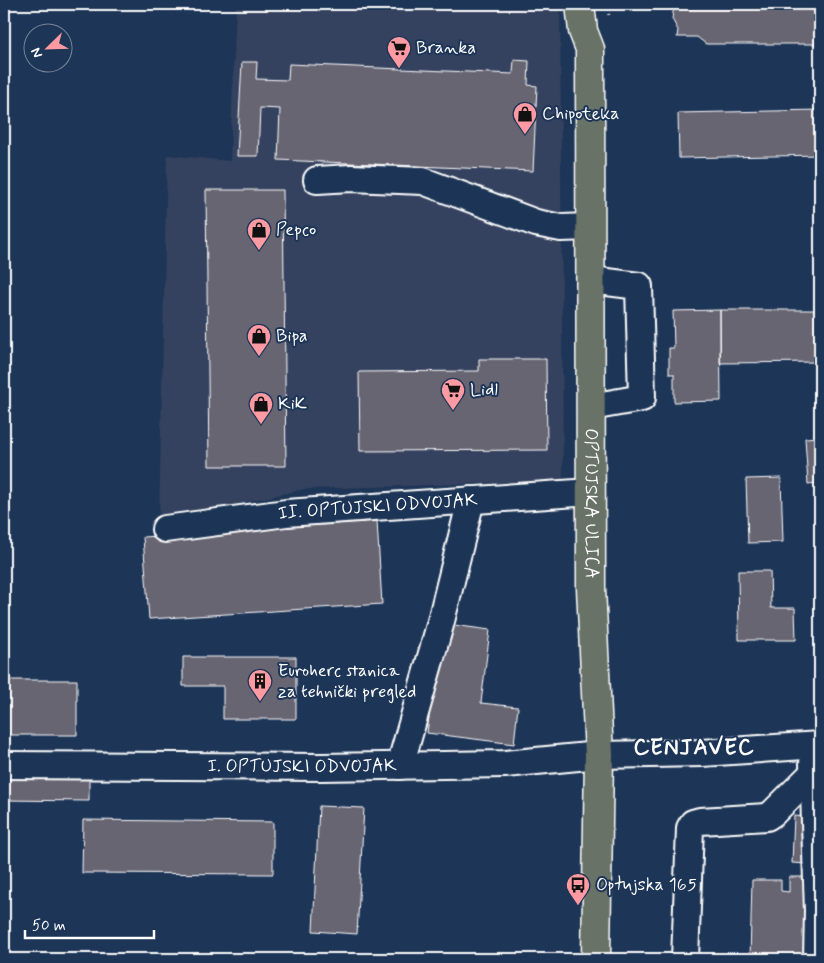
<svg xmlns="http://www.w3.org/2000/svg" width="824" height="963" font-family="Mynerve,sans-serif">
  <style>
    .built { fill: #34435f }
    .building { fill: #686573; stroke: #fff }
    .lines { fill: none; stroke-linecap: round; stroke-linejoin: round }
    .minor-casing { stroke: #fff; stroke-width: 30 }
    .major-casing { stroke: #fff; stroke-width: 31 }
    .path { stroke: #fff; stroke-width: 3; stroke-dasharray: 1 4; stroke-linecap: butt }
    .minor { stroke: #1d3557; stroke-width: 26 }
    .major { stroke: #687266; stroke-width: 28 }
    .labels { text-anchor: middle; dominant-baseline: central; stroke-width: 4; stroke-linejoin: round; paint-order: stroke }
    .poi-label { font-size: 18px; fill: #fff; stroke: #1d3557; text-anchor: start }
    .street-label { font-size: 18px; fill: #fff; stroke: #1d3557 }
    .district-label { font-size: 22px; font-weight: bold; letter-spacing: 1px; fill: #fff; stroke: #1d3557 }
  </style>
  <rect width="100%" height="100%" fill="#1d3557"/>
  <filter id="ink" filterUnits="userSpaceOnUse"><feTurbulence type="fractalNoise" baseFrequency=".02" numOctaves="2"/><feDisplacementMap in="SourceGraphic" scale="10" xChannelSelector="R" yChannelSelector="G"/><feConvolveMatrix kernelMatrix="1 2 1 2 8 2 1 2 1" color-interpolation-filters="sRGB"/></filter>
  <g filter="url(#ink)">
    <path class="built" d="M236 4H560L563 481 304 489 159 522 167 155 230 161Z"/>
    <path class="building" d="M678 4H761V7H820V44H706L697 37H677L678 30 672 19 673 12Z
      M514 60 529 61 528 85 537 86 533 171 278 160 280 109 260 108 258 156H237L242 62H257L256 79 288 80 289 64 513 74Z
      M820 110V155L679 158 678 113Z
      M206 190H283L286 466H209Z
      M720 310 721 401 674 402V374H669V348H674L673 311Z
      M720 310H820V362L720 363Z
      M479 359H546L547 450 360 451 359 372 479 371Z
      M820 437V483L808 484 805 438Z
      M781 478 783 542 748 543 746 479Z
      M377 521 382 604 149 619 143 537Z
      M738 571H770L771 608H795L796 640H739Z
      M453 625 490 630 481 703 518 707 514 744 427 733 439 637 451 639Z
      M183 657H296V719H223V686H183Z
      M4 680H77V735H4Z
      M4 775 89 776V801L4 800Z
      M319 806 364 808 357 934 313 931Z
      M794 816 808 817 807 864 792 863Z
      M83 820 273 822V874L82 873Z
      M789 877H812L811 959H750L752 880H781V891L789 892Z"/>
    <g class="lines">
      <g class="minor-casing">
        <g id="minor">
          <path d="M317 180 351 178 423 181 536 223 561 228 590 227"/>
          <path d="M591 407 642 398 639 286 591 280"/>
          <path id="s1" d="M165 529 286 513 591 492"/>
          <path d="M813 763 818 911 817 959"/>
          <path id="s2" d="M4 765 322 767 505 764 599 755 702 753 820 745"/>
          <path d="M400 766 440 625 471 500"/>
          <path d="M685 959 690 828 693 823 700 821 767 817 773 813 813 773"/>
        </g>
      </g>
      <g class="major-casing">
        <g id="major">
          <path id="s3" d="M580 4 583 31 590 49 591 588 599 755 596 959"/>
        </g>
      </g>
      <path class="path" d="M608 4 609 18"/>
      <use href="#minor" class="minor"/>
      <use href="#major" class="major"/>
    </g>
  </g>
  <defs>
    <g id="supermarket-pin" transform="scale(1.25)"><path d="M0 17L-7.5 6A9.5 9.5 0 1 1 7.5 6Z" fill="#ff9aa2" stroke="#1d3557"/><path d="M-6-5.5h2.5l.6 2H6L4.5 2H-2.5L-4.4-4H-6ZM-1.5 3.2a1.3 1.3 0 1 0 .1 0ZM3 3.2a1.3 1.3 0 1 0 .1 0Z" fill="#111"/></g>
    <g id="shop-pin" transform="scale(1.25)"><path d="M0 17L-7.5 6A9.5 9.5 0 1 1 7.5 6Z" fill="#ff9aa2" stroke="#1d3557"/><path d="M-5-2.5h2.3a2.7 3.5 0 0 1 5.4 0H5L5.5 6h-11ZM-1.5-2.5h3a1.5 2.3 0 0 0-3 0Z" fill="#111"/></g>
    <g id="building-pin" transform="scale(1.25)"><path d="M0 17L-7.5 6A9.5 9.5 0 1 1 7.5 6Z" fill="#ff9aa2" stroke="#1d3557"/><path d="M-4-6H4V6H1V3H-1V6H-4ZM-2.5-4.3h1.7v1.8h-1.7ZM.8-4.3h1.7v1.8H.8ZM-2.5-1h1.7V.8h-1.7ZM.8-1h1.7V.8H.8Z" fill="#111"/></g>
    <g id="bus-pin" transform="scale(1.25)"><path d="M0 17L-7.5 6A9.5 9.5 0 1 1 7.5 6Z" fill="#ff9aa2" stroke="#1d3557"/><path d="M-5-6H5V4H4V6H2V4H-2V6H-4V4H-5ZM-3.5-4V0h7V-4ZM-3.5 1.2v1.5H-2V1.2ZM2 1.2v1.5H3.5V1.2Z" fill="#111"/></g>
  </defs>
  <g fill-rule="evenodd">
    <use href="#supermarket-pin" x="399" y="48"/>
    <use href="#shop-pin" x="525" y="114"/>
    <use href="#shop-pin" x="259" y="230"/>
    <use href="#shop-pin" x="259" y="336"/>
    <use href="#supermarket-pin" x="453" y="390"/>
    <use href="#shop-pin" x="261" y="404"/>
    <use href="#building-pin" x="260" y="681"/>
    <use href="#bus-pin" x="578" y="885"/>
  </g>
  <g class="labels">
    <g class="poi-label">
      <text x="416" y="48">Branka</text>
      <text x="542" y="114">Chipoteka</text>
      <text x="276" y="230">Pepco</text>
      <text x="276" y="336">Bipa</text>
      <text x="470" y="390">Lidl</text>
      <text x="278" y="404">KiK</text>
      <text x="278" y="671">Euroherc stanica<tspan x="278" dy="21">za tehnički pregled</tspan></text>
      <text x="596" y="885">Optujska 165</text>
    </g>
    <g class="street-label">
      <text stroke="none"><textPath href="#s3" startOffset="501">OPTUJSKA ULICA</textPath></text>
      <text stroke="none"><textPath href="#s1" startOffset="214">II. OPTUJSKI ODVOJAK</textPath></text>
      <text stroke="none"><textPath href="#s2" startOffset="298">I. OPTUJSKI ODVOJAK</textPath></text>
    </g>
    <g class="district-label">
      <text x="694" y="748">CENJAVEC</text>
    </g>
  </g>
  <rect width="824" height="963" fill="none" stroke="#1d3557" stroke-width="20"/>
  <rect x="10" y="10" width="804" height="943" fill="none" stroke="#fff" stroke-width="2" filter="url(#ink)"/>
  <g transform="translate(48 48) rotate(247)"><circle r="24" fill="#1d3557" stroke="#77869a"/>
  <path d="M0-4L9 19L0 12L-9 19Z" fill="#ff9aa2"/>
  <text y="-8" font-size="14" font-weight="bold" text-anchor="middle" fill="#ffffff">N</text>
  </g>
  <path d="M25 930v8h129v-8" fill="none" stroke="#ffffff" stroke-width="2.5"/>
  <text x="32" y="930" font-size="15" fill="#ffffff" stroke="#1d3557" stroke-width="4" paint-order="stroke">50 m</text>
</svg>
